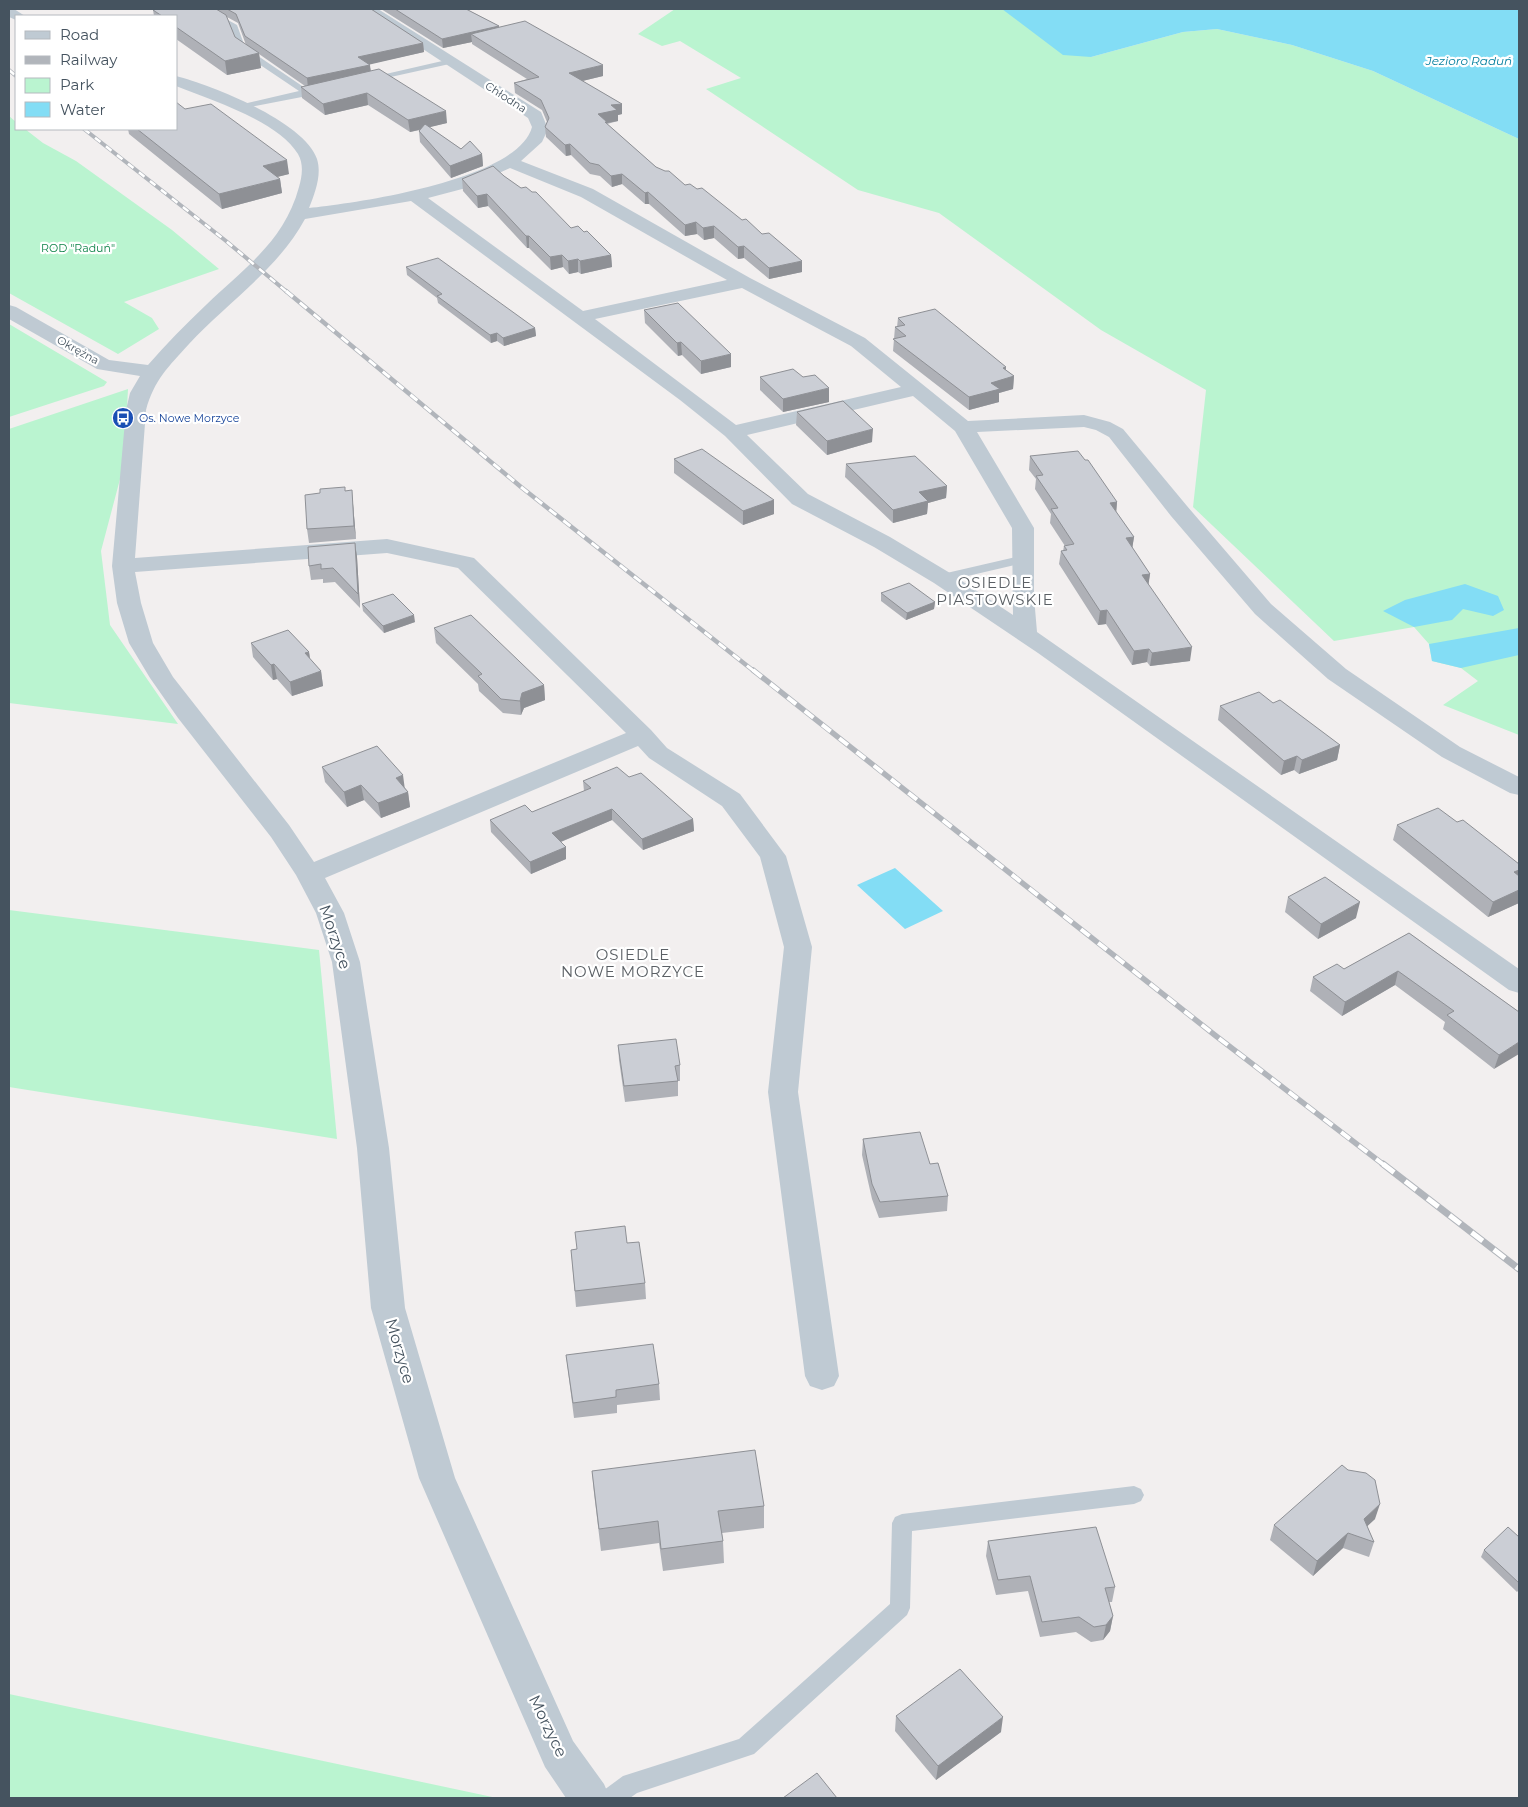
<svg xmlns="http://www.w3.org/2000/svg" width="1528" height="1807" font-family="Montserrat,sans-serif">
  <style>
    .green { fill: #baf4d0 }
    .water { fill: #83ddf5 }
    .lines { fill: none; stroke-linecap: round; stroke-linejoin: round }
    .service { fill: #bfcad3; fill-rule: evenodd }
    .minor { fill: #bfcad3; fill-rule: evenodd }
    .rail-far3-casing { stroke: #b1b5bb; stroke-width: 4 }
    .rail-far2-casing { stroke: #b1b5bb; stroke-width: 4.5 }
    .rail-far1-casing { stroke: #b1b5bb; stroke-width: 5.5 }
    .rail-casing { stroke: #b1b5bb; stroke-width: 7 }
    .rail-far3 { stroke: #fff; stroke-width: 2.5; stroke-dasharray: 7; stroke-linecap: butt }
    .rail-far2 { stroke: #fff; stroke-width: 3; stroke-dasharray: 9; stroke-linecap: butt }
    .rail-far1 { stroke: #fff; stroke-width: 4; stroke-dasharray: 11; stroke-linecap: butt }
    .rail { stroke: #fff; stroke-width: 5; stroke-dasharray: 14; stroke-linecap: butt }
    .wall { fill: #afb1b7; fill-rule: evenodd }
    .shaded-wall { fill: #8e9095 }
    .building { fill: #cbced5; stroke: #8e9095 }
    .labels { text-anchor: middle; dominant-baseline: central; stroke-width: 4.5; stroke-linejoin: round; paint-order: stroke }
    .far-street-label { font-size: 11px; fill: #45535f; stroke: #fff }
    .far-park-label { font-size: 11px; fill: #0e8348; stroke: #fff }
    .far-transit-label { font-size: 11px; fill: #164399; stroke: #fff; text-anchor: start }
    .far-water-label { font-size: 12px; font-style: italic; fill: #037e9e; stroke: #fff }
    .neighbourhood-label { font-size: 15px; letter-spacing: 1px; fill: #5b6065; stroke: #fff }
    .near-street-label { font-size: 16px; fill: #45535f; stroke: #fff }
  </style>
  <rect width="100%" height="100%" fill="#f2efef"/>
  <path class="green" d="M675 9H1002L1091 57 1183 32 1217 29 1292 45 1373 71 1519 139V735L1443 705 1478 681 1461 668 1432 661 1429 644 1414 627 1334 641 1193 507 1206 390 1101 330 939 213 858 190 706 89 741 78 680 41 662 46 638 34Z
    M9 116 16 122V129H25L43 143 76 161 172 230 219 269 124 302 152 318 159 329 118 354 9 293Z
    M9 324 107 382 104 386 9 417Z
    M128 389 124 464 101 551 110 625 178 724 9 703V429Z
    M9 910 319 950 337 1139 9 1087Z
    M9 1694 497 1798H9Z"/>
  <path class="water" d="M1002 9H1519V139L1373 71 1292 45 1217 29 1183 32 1091 57 1063 55Z
    M1465 584 1498 596 1504 610 1493 616 1463 609 1452 620 1414 627 1383 611 1405 600Z
    M1519 628V655L1461 668 1432 661 1429 644Z
    M895 868 943 911 905 929 857 885Z"/>
  <g class="lines">
    <path class="service" d="M199 9H208L237 25 245 47 308 90 321 86 325 89 307 96 239 109V105L299 91 238 50 230 28Z
      M451 59 455 61 454 63 368 82 364 79Z
      M1024 555 1028 556 1030 559 1028 562 942 582 936 578 938 575Z
      M1134 1486 1141 1489 1144 1495 1141 1501 1134 1504 912 1531 910 1608 907 1615 754 1754 637 1793 630 1798H601L604 1790 623 1776 739 1739 890 1604 892 1523 895 1517 902 1514Z"/>
    <path class="minor" d="M9 9H14L25 16H16V20L9 17Z
      M362 9H378L541 112 548 129 542 142 521 161 593 189 750 278 865 338 968 421 1084 415 1110 422 1123 429 1187 506 1271 604 1346 669 1460 747 1519 777V795L1510 793 1442 757 1328 679 1255 614 1171 516 1109 437 1096 430 1084 427 977 432 1034 528V597L1037 632 1519 969V993L1509 990 1038 653 934 583 874 547 792 504 725 436 680 400 411 201 305 219C278 269 227 303 189 344 169 366 154 380 146 410L135 558 387 539 474 558 651 730 667 748 740 794 786 856 812 947 798 1092 839 1376 834 1386 822 1390 810 1386 805 1376 768 1092 784 947 760 857 722 806 649 758 638 746 325 878 344 913 360 962 389 1148 405 1308 455 1478 573 1741 604 1784 610 1798H566L545 1767 419 1478 371 1308 357 1148 332 962 316 913 296 875 271 837 178 718 150 678 129 643 117 603 112 566 126 410 130 393 140 376 97 369 9 319V305L16 307 109 360 148 365C166 344 186 324 206 305 245 267 284 242 299 187 302 177 304 164 298 154 278 121 211 100 176 86V76C212 85 305 122 317 159 322 175 315 193 309 208 357 203 518 180 532 127L528 118ZM510 168 581 197 727 280 583 311 428 198 466 188ZM742 288 851 346 901 387 736 425 595 319ZM913 396 955 431 1012 528 1013 615 950 573 890 537 808 494 747 435ZM387 553 458 568 626 733 314 862 289 825 173 677 153 643 141 603 135 572Z"/>
    <g class="rail-far3-casing">
      <path id="rail-far3" d="M9 70 16 76
        M84 129 226 241 287 292"/>
    </g>
    <g class="rail-far2-casing">
      <path id="rail-far2" d="M286 291 521 487 755 672"/>
    </g>
    <g class="rail-far1-casing">
      <path id="rail-far1" d="M753 670 1216 1036 1384 1165"/>
    </g>
    <g class="rail-casing">
      <path id="rail" d="M1383 1164 1519 1269"/>
    </g>
    <use href="#rail-far3" class="rail-far3"/>
    <use href="#rail-far2" class="rail-far2"/>
    <use href="#rail-far1" class="rail-far1"/>
    <use href="#rail" class="rail"/>
  </g>
  <path class="wall" d="M158 9H371L423 43 424 52 369 64 371 71 447 123 429 127 461 149 482 154 483 166 451 178 420 142 419 131 420 130 410 132 368 105 325 115 302 98 301 87 305 86 259 54 261 68 227 75 176 39V16H154L153 10ZM227 17 238 23 246 45 235 37Z
    M381 9H466L499 26V27L603 76 582 81 622 104V114L618 115V121L607 124 656 167 685 185 802 272 769 279 744 258 738 259 714 238 704 240 697 234 685 236 649 204H645L622 184 612 187 600 176 590 174 571 155 566 156 546 137 545 127 547 122 542 110 515 93 514 83 527 79 472 44V42L443 48Z
    M185 109 289 174 277 177 280 179 282 193 222 209 129 134 128 129H176Z
    M504 176 571 228 584 232 611 255 612 267 581 274 578 272 569 274 563 267 551 270 529 248H527L488 206 478 208 463 191 462 179Z
    M406 267 535 328 536 336 504 346 497 341 491 343 438 303 437 298 407 275Z
    M644 310 731 367 701 374 682 355 678 356 645 323Z
    M898 318 1006 367V370L1014 376 1013 389 999 393V402L969 410 893 351 895 327H897Z
    M760 377 829 402 783 412 760 390Z
    M797 412 872 442 827 455 796 425Z
    M1030 456 1117 502 1116 512 1134 537 1132 548 1150 574 1148 585 1190 661 1150 666 1147 662 1132 665 1106 624 1098 625 1059 564 1061 551H1063L1064 546H1065L1050 523 1051 514 1035 489 1036 479 1029 470Z
    M674 459 774 500V514L743 525 674 473Z
    M846 464 947 486 946 498 928 503 927 514 893 523 845 477Z
    M345 491 353 504 356 539 309 543 307 529Z
    M355 543 357 557 360 608 335 582 323 583V579L311 580 309 566Z
    M881 593 935 602 934 609 906 620 881 601Z
    M362 604 415 622 384 633 363 611Z
    M434 628 544 685 545 700 524 708 521 715 503 713 479 691 478 684 436 643Z
    M251 643 309 652 310 659 321 671 323 686 292 696 277 679 273 680 253 657Z
    M1273 703 1340 745 1337 760 1299 774 1294 770 1281 775 1218 720 1220 706Z
    M322 767 405 788 408 792 410 807 381 818 364 800 347 807 325 782Z
    M629 777 693 819 694 831 643 850 612 820 561 842 566 847V859L531 874 491 832 490 820 532 812 584 791 583 781Z
    M1457 822 1519 864V903L1488 917 1393 840 1397 825Z
    M1288 897 1356 918 1318 939 1285 912Z
    M1409 933 1519 1012 1494 1069 1443 1029 1445 1022 1395 985 1342 1016 1310 991 1313 977 1344 969Z
    M618 1045 680 1065V1081H678V1096L625 1102 619 1060Z
    M863 1139 930 1164 948 1196 947 1211 879 1218 872 1199 862 1155Z
    M627 1243 645 1283 646 1299 576 1307 571 1250Z
    M566 1355 659 1384 660 1400 617 1405V1413L574 1418Z
    M592 1471 764 1506V1528L722 1533 723 1541 724 1563 663 1571 659 1543 601 1551 594 1493Z
    M1375 1519 1367 1526 1374 1542 1369 1557 1343 1548 1313 1576 1270 1540 1274 1525Z
    M1519 1537V1590L1517 1592 1481 1557 1484 1550Z
    M988 1541 1115 1587 1112 1602H1109L1113 1616 1110 1631 1103 1640 1091 1642 1076 1632 1040 1637 1028 1591 996 1595 986 1556Z
    M896 1716 1001 1732 936 1780 895 1731Z"/>
  <path class="shaded-wall" d="M499 26 500 35 471 34 472 42 443 48 442 39Z
    M423 43 424 52 359 67 358 57Z
    M259 53 261 68 227 75 225 61Z
    M370 65 371 74 308 88 307 78Z
    M603 65V76L570 84 569 73Z
    M367 93 368 105 325 115 323 104Z
    M622 104V114L618 115V121L607 123V132L598 114 611 105Z
    M446 111 447 123 410 132 408 120Z
    M570 144 571 155 566 156 565 145Z
    M482 154 483 166 451 178 450 166Z
    M287 160 289 174 265 180 263 166Z
    M622 174V184L612 187 611 176Z
    M280 179 282 193 222 209 219 194Z
    M648 192 649 204H645V193Z
    M487 194 488 206 478 208 477 196Z
    M696 222 697 234 685 236V225Z
    M714 226V238L704 240 703 228Z
    M526 236H529V248H527Z
    M744 246V258L738 259V247Z
    M562 255 563 267 551 270 550 257Z
    M611 255 612 267 581 274 580 261Z
    M578 259V272L569 274 568 261Z
    M802 261V272L769 279V268Z
    M535 328 536 336 504 346 503 338Z
    M497 333V341L491 343 490 335Z
    M681 342 682 355 678 356 677 343Z
    M731 354V367L701 374V361Z
    M1006 367 1005 379 1014 376 1013 389 999 393V402L969 410V397L991 383 1003 368Z
    M829 388V402L783 412V399Z
    M873 429 872 442 827 455V441Z
    M947 486 946 498 928 503 927 514 893 523V510L919 492Z
    M352 490 353 504 356 539 354 526Z
    M774 500V514L743 525V511Z
    M1117 502 1116 515 1110 503Z
    M1134 537 1132 550 1126 538Z
    M355 543 357 557 360 608 358 594Z
    M1150 574 1148 588 1142 575Z
    M935 602 934 609 906 620 907 613Z
    M1107 610 1106 624 1098 625 1100 611Z
    M414 615 415 622 384 633 383 626Z
    M1192 647 1190 661 1150 666 1152 653Z
    M1149 649 1147 662 1132 665 1134 651Z
    M309 652 311 666 305 653Z
    M274 664 277 679 273 680 271 665Z
    M321 671 323 686 292 696 290 682Z
    M544 685 545 700 524 708 521 715 520 701 522 693Z
    M1340 745 1337 760 1299 774 1302 760Z
    M1297 756 1294 770 1281 775 1284 761Z
    M403 775 405 790 396 778Z
    M361 785 364 800 347 807 344 792Z
    M408 792 410 807 381 818 378 803Z
    M612 809V820L553 845 552 833Z
    M693 819 694 831 643 850 642 839Z
    M566 847V859L531 874 530 862Z
    M1519 870V883L1514 872Z
    M1519 890V903L1488 917 1493 902Z
    M1360 902 1356 918 1318 939 1321 924Z
    M1398 971 1395 985 1342 1016 1345 1002Z
    M1519 1042V1054L1494 1069 1499 1055Z
    M1380 1504 1375 1519 1359 1534 1364 1519Z
    M1348 1533 1343 1548 1313 1576 1317 1561Z
    M1113 1616 1110 1631 1103 1640 1106 1625Z
    M1003 1717 1001 1732 936 1780 938 1766Z"/>
  <path class="building" d="M158 9H216L226 15 235 37 259 53 225 61 176 27V16H162L153 10Z
    M227 9H371L423 43 358 57 370 65 307 78 245 36 236 14Z
    M395 9H466L499 26 442 39Z
    M525 21 603 65 569 73 622 104 611 105 617 110 598 114 607 122H605L656 167 665 171H669L685 185 690 184 697 189 702 188 742 220 746 219 762 234 769 233 802 261 769 268 744 246 738 247 714 226 703 228 696 222 685 225 648 192 645 193 622 174 611 176 599 165 590 163 570 144 565 145 545 127 549 118 541 100 514 83 539 77 471 34Z
    M379 69 446 111 408 120 367 93 323 104 301 87Z
    M176 102 185 109 211 104 287 160 263 166 280 179 219 194 137 129H176Z
    M425 124 461 149 470 141 482 154 450 166 419 131Z
    M493 166 504 176 521 188 526 187 532 192H536L571 228 578 226 584 232 587 231 611 255 580 261 578 259 568 261 562 255 550 257 529 236H526L487 194 477 196 462 179Z
    M438 258 535 328 503 338 497 333 490 335 437 296 442 294 406 267Z
    M678 303 731 354 701 361 681 342 677 343 644 310Z
    M935 309 1006 367 1003 368 1014 376 991 383 1000 389 969 397 893 339 906 336 895 327 905 325 898 318Z
    M793 369 803 377 815 375 829 388 783 399 760 377Z
    M843 401 873 429 827 441 797 412Z
    M702 449 774 500 743 511 674 459Z
    M1078 451 1085 460H1088L1117 502 1110 503 1134 537 1126 538 1150 574 1142 575 1192 647 1152 653 1149 649 1134 651 1107 610 1100 611 1061 551 1067 550 1064 546 1074 544 1051 509 1058 508 1036 476 1043 475 1030 456Z
    M915 456 947 486 919 492 928 501 893 510 846 464Z
    M345 487V491L352 490 354 526 307 529 305 495 320 493V489Z
    M355 543 358 594 333 568 321 569V564L309 566 308 547Z
    M909 583 935 602 907 613 881 593Z
    M393 594 414 615 383 626 362 604Z
    M471 615 544 685 522 693 520 701 501 699 478 676 482 674 434 628Z
    M288 630 309 652 305 653 321 671 290 682 274 664 271 665 251 643Z
    M1259 692 1273 703 1280 700 1340 745 1302 760 1297 756 1284 761 1220 706Z
    M377 746 403 775 396 778 408 792 378 803 361 785 344 792 322 767Z
    M617 767 629 777 641 773 693 819 642 839 612 809 552 833 566 847 530 862 490 820 525 805 532 812 591 788 583 781Z
    M1438 808 1457 822 1463 820 1519 864V870L1514 872 1519 876V890L1493 902 1397 825Z
    M1325 877 1360 902 1321 924 1288 897Z
    M1409 933 1519 1012V1042L1499 1055 1447 1015 1454 1011 1398 971 1345 1002 1313 977 1337 964 1344 969Z
    M676 1039 680 1065 675 1066 678 1081 624 1086 618 1045Z
    M920 1132 930 1164 938 1163 948 1196 880 1202 872 1184 863 1139Z
    M625 1226 627 1243 639 1242 645 1283 575 1291 571 1250 577 1249 575 1232Z
    M653 1344 659 1384 616 1390V1397L573 1403 566 1355Z
    M755 1450 764 1506 718 1511 723 1541 661 1549 658 1521 599 1529 592 1471Z
    M1342 1465 1348 1470 1366 1473 1375 1480 1380 1504 1364 1519 1374 1542 1348 1533 1317 1561 1274 1525Z
    M1096 1527 1115 1587 1105 1588 1113 1616 1106 1625 1094 1627 1079 1617 1042 1622 1030 1576 998 1580 988 1541Z
    M1508 1527 1519 1537V1583L1484 1550Z
    M960 1669 1003 1717 938 1766 896 1716Z
    M817 1773 837 1798H783Z"/>
  <defs>
    <g id="bus-disc" transform="scale(1.125)"><circle r="9.5" fill="#1a4fb4" stroke="#fff"/><path d="M-5-6H5V4H4V6H2V4H-2V6H-4V4H-5ZM-3.5-4V0h7V-4ZM-3.5 1.2v1.5H-2V1.2ZM2 1.2v1.5H3.5V1.2Z" fill="#fff"/></g>
  </defs>
  <g fill-rule="evenodd">
    <use href="#bus-disc" x="123" y="418"/>
  </g>
  <g class="labels">
    <g class="far-street-label">
      <text transform="translate(506 97) rotate(33)">Chłodna</text>
      <text transform="translate(78 350) rotate(29)">Okrężna</text>
    </g>
    <g class="far-park-label">
      <text x="78" y="248">ROD "Raduń"</text>
    </g>
    <g class="far-transit-label">
      <text x="139" y="418">Os. Nowe Morzyce</text>
    </g>
    <g class="far-water-label">
      <text x="1469" y="60">Jezioro Raduń</text>
    </g>
    <g class="neighbourhood-label">
      <text x="995" y="582">OSIEDLE<tspan x="995" dy="17">PIASTOWSKIE</tspan></text>
      <text x="633" y="954">OSIEDLE<tspan x="633" dy="17">NOWE MORZYCE</tspan></text>
    </g>
    <g class="near-street-label">
      <text transform="translate(335 937) rotate(71)">Morzyce</text>
      <text transform="translate(400 1351) rotate(74)">Morzyce</text>
      <text transform="translate(548 1726) rotate(64)">Morzyce</text>
    </g>
  </g>
  <rect width="1528" height="1807" fill="none" stroke="#45535f" stroke-width="20"/>
  <rect x="15" y="15" width="162" height="115" fill="#ffffff" stroke="#b5babf"/>
  <rect x="25" y="31" width="25" height="8" fill="#bfcad3" stroke="#b5babf"/>
  <text x="60" y="40" font-size="15" fill="#45535f">Road</text>
  <rect x="25" y="56" width="25" height="8" fill="#b1b5bb" stroke="#b5babf"/>
  <text x="60" y="65" font-size="15" fill="#45535f">Railway</text>
  <rect x="25" y="78" width="25" height="15" fill="#baf4d0" stroke="#b5babf"/>
  <text x="60" y="90" font-size="15" fill="#45535f">Park</text>
  <rect x="25" y="102" width="25" height="15" fill="#83ddf5" stroke="#b5babf"/>
  <text x="60" y="115" font-size="15" fill="#45535f">Water</text>
</svg>
